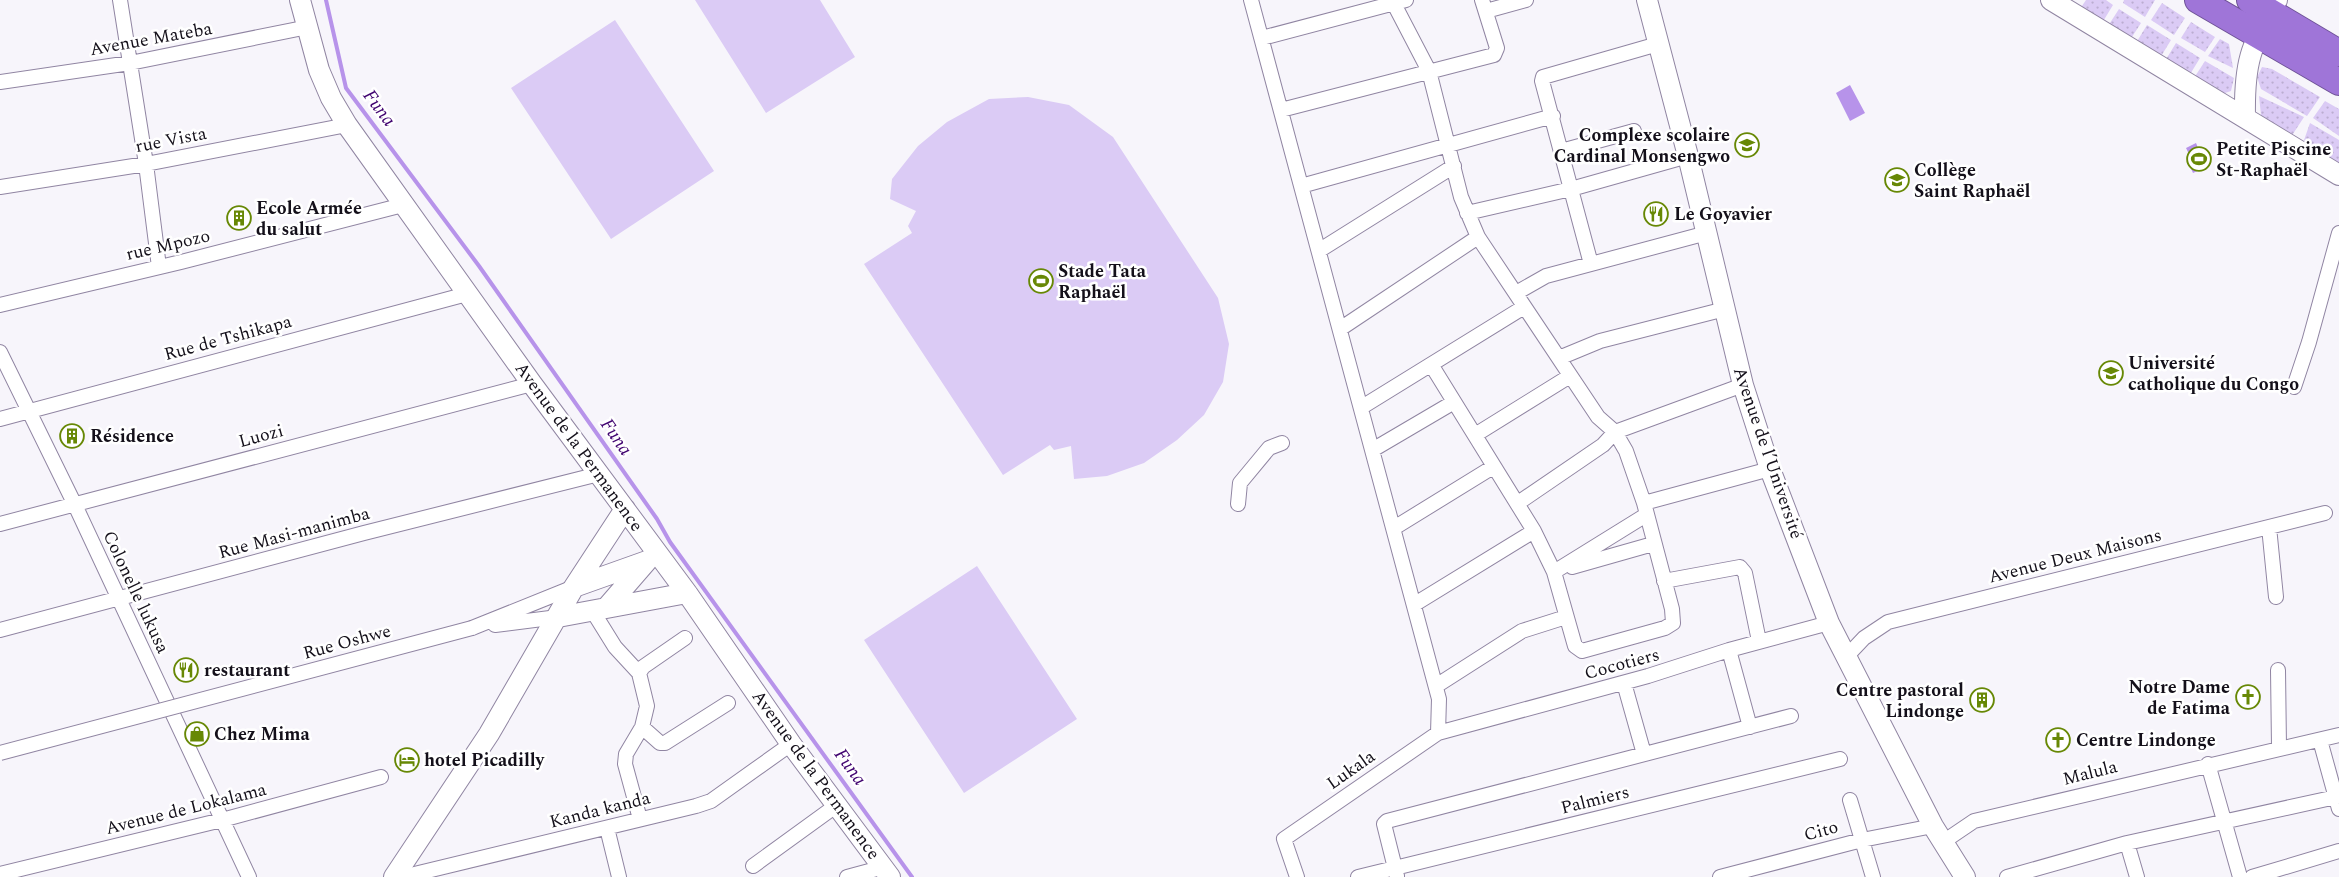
<svg xmlns="http://www.w3.org/2000/svg" width="2339" height="877" font-family="Spectral,serif">
  <style>
    .grass { fill: url(#grass-dots) }
    .green { fill: #dbcbf5 }
    .water { fill: #b793ea }
    .lines { fill: none; stroke-linecap: round; stroke-linejoin: round }
    .stream { stroke: #b793ea; stroke-width: 4 }
    .street-casing { stroke: #9085a2; stroke-width: 16 }
    .secondary-casing { stroke: #9085a2; stroke-width: 22 }
    .highway-casing { stroke: #6e5296; stroke-width: 28 }
    .street { stroke: #fff; stroke-width: 14 }
    .secondary { stroke: #fff; stroke-width: 20 }
    .highway { stroke: #9f75d8; stroke-width: 26 }
    .street-bridge-casing { stroke: #9085a2; stroke-width: 16; stroke-linecap: butt }
    .street-bridge { stroke: #fff; stroke-width: 14 }
    .labels { text-anchor: middle; dominant-baseline: central; stroke-width: 5; stroke-linejoin: round; paint-order: stroke }
    .street-label { font-size: 18px; fill: #14101a; stroke: #fff }
    .poi-label { font-size: 18px; font-weight: bold; fill: #14101a; stroke: #fff; text-anchor: start }
    .water-label { font-size: 19px; font-style: italic; fill: #410470; stroke: #fff }
  </style>
  <defs>
    <pattern id="grass-dots" width="8" height="8" patternUnits="userSpaceOnUse" patternTransform="scale(1.25)"><rect width="8" height="8" fill="#dbcbf5"/><path d="M2 2h.1M6 6h.1" fill="none" stroke="#bbadd1" stroke-width="1.8" stroke-linecap="round"/></pattern>
  </defs>
  <rect width="100%" height="100%" fill="#f7f5fb"/>
  <path class="grass" d="M2086 0H2106L2113 5 2102 23 2080 9Z
    M2124 0H2155L2145 17 2123 3Z
    M2162 3 2185 18 2174 35 2151 20Z
    M2119 9 2141 23 2130 40 2108 26Z
    M2191 22 2215 37 2205 52 2181 38Z
    M2147 25 2171 40 2160 58 2136 43Z
    M2220 39 2229 44 2233 68 2208 56Z
    M2176 43 2200 58 2189 76 2165 61Z
    M2205 61 2234 78 2231 91 2222 94 2194 78Z
    M2262 67 2272 69 2320 97 2307 116 2261 89 2257 77Z
    M2259 96 2304 117 2291 137 2261 115Z
    M2325 101 2339 109V136L2313 118Z
    M2310 123 2339 140V166L2303 143Z"/>
  <path class="green" d="M695 0H820L855 57 766 113Z
    M615 20 714 171 611 239 511 88Z
    M1028 97 1069 105 1113 137 1218 298 1229 344 1223 382 1204 415 1177 440 1144 463 1107 476 1074 479 1071 446 1054 450 1050 445 1003 475 864 264 912 233 908 226 916 211 890 199 892 179 918 146 947 122 989 99Z
    M977 566 1077 719 964 793 864 640Z"/>
  <path class="water" d="M1850 85 1865 113 1850 121 1836 93Z
    M2196 143 2201 155 2205 154 2210 165 2193 173 2189 164 2193 162 2186 148Z"/>
  <g class="lines">
    <path class="stream" d="M326 0 346 88 479 266 657 519 670 542 912 877"/>
    <g class="street-casing">
      <path id="street" d="M120 0 146 164 159 267
        M1251 0 1439 699 1438 733
        M1392 0 1429 71 1461 197 1478 237 1598 417 1615 432 1626 451 1644 503 1672 609 1673 623 1665 628 1582 651 1575 646 1554 572 1534 531 1432 366
        M1486 11 1526 0
        M1262 38 1406 0
        M0 82 130 63 308 27
        M1281 110 1494 55 1497 48 1482 0
        M1561 151 1634 131
        M1301 186 1553 116
        M0 187 146 164 347 125
        M1467 213 1571 189 1688 156
        M1320 250 1454 166
        M1591 264 1542 81 1543 77 1658 44
        M1516 293 1546 276 1707 233
        M0 305 181 262 403 205
        M1340 329 1478 237
        M0 352 75 505 249 877
        M1559 358 1600 341 1725 309
        M2294 387 2309 342 2339 233
        M1362 407 1524 307
        M0 419 467 294
        M1475 435 1570 376
        M1374 449 1454 402
        M1518 503 1603 445 1615 432 1743 385
        M1644 503 1770 469
        M1238 504 1240 483 1269 448 1282 443
        M0 524 532 384
        M2269 527 2276 597
        M1394 528 1493 467
        M1572 567 1653 544
        M1554 572 1646 515
        M1664 581 1740 567 1745 573 1759 641
        M1415 604 1534 531
        M592 610 615 647 639 673
        M495 625 558 617
        M472 628 574 587
        M0 630 364 533 599 474
        M1729 650 1750 727
        M1846 657 1864 638 1888 622 2325 513
        M2278 670 2279 747
        M1624 683 1644 754
        M1436 686 1522 631 1566 617
        M642 727 660 743H665L728 703
        M2320 740 2339 809
        M2208 764 2240 877
        M1850 800 1873 877
        M640 819 625 764 626 754 642 727 647 706 639 673 643 667 685 638
        M607 828 619 877
        M1943 842 1974 821 2339 735
        M2127 843 2137 877
        M753 866 837 805
        M0 874 222 820 381 777
        M1397 876 1384 824 1387 821 1791 716
        M402 877 696 806 711 801 791 744
        M847 877 884 867
        M1297 877 1284 839 1438 733 1648 676 1729 650 1829 623
        M1358 877 1840 759
        M1720 877 1862 840 1933 826
        M2007 877 2127 843 2336 797
        M2252 877 2339 851"/>
    </g>
    <g class="secondary-casing">
      <path id="secondary" d="M300 0 319 70 331 98 347 125 532 384 687 593 791 744 890 877
        M1647 0 1688 156 1743 385 1770 469 1829 623 1933 826 1965 877
        M2051 0 2339 175
        M2245 117C2244 64 2250 46 2277 0
        M574 587 647 561
        M607 607 646 562
        M558 617 687 593
        M394 877 489 734 574 587 625 509"/>
    </g>
    <g class="highway-casing">
      <path id="highway" d="M2198 0 2339 82
        M2250 0 2339 53"/>
    </g>
    <use href="#street" class="street"/>
    <use href="#secondary" class="secondary"/>
    <use href="#highway" class="highway"/>
    <g class="street-bridge-casing">
      <path id="street-bridge" d="M0 753 472 628"/>
    </g>
    <use href="#street-bridge" class="street-bridge"/>
  </g>
  <defs>
    <g id="school-ring" transform="scale(1.25)"><circle r="9.5" fill="#fff" stroke="#678805" stroke-width="1.5"/><path d="M0-5L7-2L0 1L-7-2ZM-4 1L0 2.5L4 1V4Q0 6-4 4Z" fill="#678805"/></g>
    <g id="stadium-ring" transform="scale(1.25)"><circle r="9.5" fill="#fff" stroke="#678805" stroke-width="1.5"/><path d="M0-5a6.5 5 0 1 0 0 10a6.5 5 0 1 0 0-10ZM-3.5-1.8h7v3.6h-7Z" fill="#678805"/></g>
    <g id="restaurant-ring" transform="scale(1.25)"><circle r="9.5" fill="#fff" stroke="#678805" stroke-width="1.5"/><path d="M-5-6h1v4h1v-4h1v4h1v-4h1v5L-1.5 .5V6h-2V.5L-5-1ZM5-6V6H3V1.5H1.5Q1.5-4 5-6Z" fill="#678805"/></g>
    <g id="building-ring" transform="scale(1.25)"><circle r="9.5" fill="#fff" stroke="#678805" stroke-width="1.5"/><path d="M-4-6H4V6H1V3H-1V6H-4ZM-2.5-4.3h1.7v1.8h-1.7ZM.8-4.3h1.7v1.8H.8ZM-2.5-1h1.7V.8h-1.7ZM.8-1h1.7V.8H.8Z" fill="#678805"/></g>
    <g id="university-ring" transform="scale(1.25)"><circle r="9.5" fill="#fff" stroke="#678805" stroke-width="1.5"/><path d="M0-5L7-2L0 1L-7-2ZM-4 1L0 2.5L4 1V4Q0 6-4 4Z" fill="#678805"/></g>
    <g id="church-ring" transform="scale(1.25)"><circle r="9.5" fill="#fff" stroke="#678805" stroke-width="1.5"/><path d="M-1.2-6h2.4v3.5h3.3v2.4h-3.3V6h-2.4V-.1h-3.3v-2.4h3.3Z" fill="#678805"/></g>
    <g id="shop-ring" transform="scale(1.25)"><circle r="9.5" fill="#fff" stroke="#678805" stroke-width="1.5"/><path d="M-5-2.5h2.3a2.7 3.5 0 0 1 5.4 0H5L5.5 6h-11ZM-1.5-2.5h3a1.5 2.3 0 0 0-3 0Z" fill="#678805"/></g>
    <g id="hotel-ring" transform="scale(1.25)"><circle r="9.5" fill="#fff" stroke="#678805" stroke-width="1.5"/><path d="M-6-4.5h1.5V1H6V5H4.5V3h-9V5H-6ZM-4 0a1.8 1.8 0 1 1 3.6 0ZM.5 0V-2.5h3Q6-2.5 6 0Z" fill="#678805"/></g>
  </defs>
  <g fill-rule="evenodd">
    <use href="#school-ring" x="1747" y="145"/>
    <use href="#stadium-ring" x="2199" y="159"/>
    <use href="#school-ring" x="1897" y="180"/>
    <use href="#restaurant-ring" x="1656" y="214"/>
    <use href="#building-ring" x="239" y="218"/>
    <use href="#stadium-ring" x="1041" y="281"/>
    <use href="#university-ring" x="2111" y="373"/>
    <use href="#building-ring" x="72" y="436"/>
    <use href="#restaurant-ring" x="186" y="670"/>
    <use href="#church-ring" x="2248" y="697"/>
    <use href="#building-ring" x="1982" y="700"/>
    <use href="#shop-ring" x="197" y="734"/>
    <use href="#church-ring" x="2058" y="740"/>
    <use href="#hotel-ring" x="407" y="760"/>
  </g>
  <g class="labels">
    <g class="street-label">
      <text transform="translate(151 39) rotate(-10)">Avenue Mateba</text>
      <text transform="translate(171 140) rotate(-11)">rue Vista</text>
      <text transform="translate(168 245) rotate(-13)">rue Mpozo</text>
      <text transform="translate(228 338) rotate(-15)">Rue de Tshikapa</text>
      <text transform="translate(261 436) rotate(-15)">Luozi</text>
      <text transform="translate(579 447) rotate(54)">Avenue de la Permanence</text>
      <text transform="translate(1768 453) rotate(71)">Avenue de l’Université</text>
      <text transform="translate(294 533) rotate(-15)">Rue Masi-manimba</text>
      <text transform="translate(2075 556) rotate(-14)">Avenue Deux Maisons</text>
      <text transform="translate(136 592) rotate(65)">Colonelle lukusa</text>
      <text transform="translate(347 642) rotate(-15)">Rue Oshwe</text>
      <text transform="translate(1622 664) rotate(-15)">Cocotiers</text>
      <text transform="translate(1351 770) rotate(-35)">Lukala</text>
      <text transform="translate(2090 773) rotate(-14)">Malula</text>
      <text transform="translate(816 775) rotate(54)">Avenue de la Permanence</text>
      <text transform="translate(1595 800) rotate(-14)">Palmiers</text>
      <text transform="translate(186 809) rotate(-14)">Avenue de Lokalama</text>
      <text transform="translate(600 810) rotate(-14)">Kanda kanda</text>
      <text transform="translate(1821 831) rotate(-15)">Cito</text>
    </g>
    <g class="poi-label">
      <text x="1730" y="135" text-anchor="end">Complexe scolaire<tspan x="1730" dy="21">Cardinal Monsengwo</tspan></text>
      <text x="2216" y="149">Petite Piscine<tspan x="2216" dy="21">St-Raphaël</tspan></text>
      <text x="1914" y="170">Collège<tspan x="1914" dy="21">Saint Raphaël</tspan></text>
      <text x="256" y="208">Ecole Armée<tspan x="256" dy="21">du salut</tspan></text>
      <text x="1674" y="214">Le Goyavier</text>
      <text x="1058" y="271">Stade Tata<tspan x="1058" dy="21">Raphaël</tspan></text>
      <text x="2128" y="363">Université<tspan x="2128" dy="21">catholique du Congo</tspan></text>
      <text x="90" y="436">Résidence</text>
      <text x="204" y="670">restaurant</text>
      <text x="2230" y="687" text-anchor="end">Notre Dame<tspan x="2230" dy="21">de Fatima</tspan></text>
      <text x="1964" y="690" text-anchor="end">Centre pastoral<tspan x="1964" dy="21">Lindonge</tspan></text>
      <text x="214" y="734">Chez Mima</text>
      <text x="2076" y="740">Centre Lindonge</text>
      <text x="424" y="760">hotel Picadilly</text>
    </g>
    <g class="water-label">
      <text transform="translate(379 108) rotate(53)">Funa</text>
      <text transform="translate(616 437) rotate(55)">Funa</text>
      <text transform="translate(850 767) rotate(54)">Funa</text>
    </g>
  </g>
</svg>
